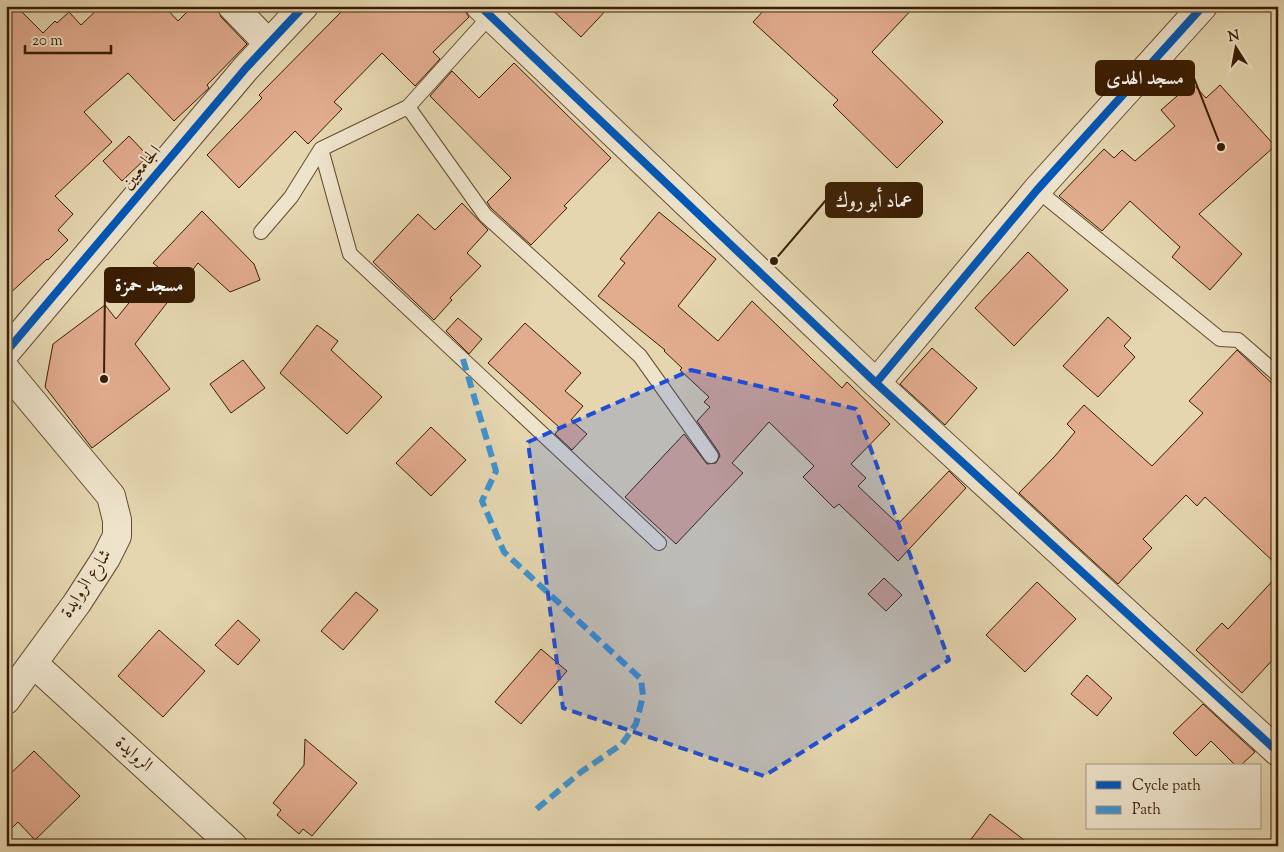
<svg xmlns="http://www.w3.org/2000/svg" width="1284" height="852" font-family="'Sorts Mill Goudy',Amiri,serif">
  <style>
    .building { fill: #e2ac8f; stroke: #391d03 }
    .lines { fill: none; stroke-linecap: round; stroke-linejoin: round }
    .service-casing { stroke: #644b2e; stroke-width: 16 }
    .minor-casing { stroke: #644b2e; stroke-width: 30 }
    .tertiary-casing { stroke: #644b2e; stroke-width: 30 }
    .service { stroke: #eee4cc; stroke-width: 14 }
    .minor { stroke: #eee4cc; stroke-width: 28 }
    .tertiary { stroke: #eee4cc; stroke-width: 28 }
    .quiet { stroke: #3e94d1; stroke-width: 6; stroke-dasharray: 12 6; stroke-linecap: butt }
    .cycleway-casing { stroke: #eee4cc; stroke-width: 11 }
    .cycleway { stroke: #0057b8; stroke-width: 8 }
    .marked { fill: #1d4ed8; fill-opacity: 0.2; stroke: #1d4ed8; stroke-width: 4; stroke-dasharray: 10 6; stroke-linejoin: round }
    .labels { text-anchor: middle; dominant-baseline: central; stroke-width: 4; stroke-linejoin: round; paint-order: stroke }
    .street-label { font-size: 18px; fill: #391d03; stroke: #eee4cc }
    .leader { fill: none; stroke: #391d03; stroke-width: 2 }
    .callout-dot { fill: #391d03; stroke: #eee4cc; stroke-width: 2 }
    .callout { fill: #391d03; stroke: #391d03; stroke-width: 2 }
    .callout-label { font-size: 19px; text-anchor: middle; font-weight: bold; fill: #fff }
  </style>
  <rect width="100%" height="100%" fill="#e5d6b0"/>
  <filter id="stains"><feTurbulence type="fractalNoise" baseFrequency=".004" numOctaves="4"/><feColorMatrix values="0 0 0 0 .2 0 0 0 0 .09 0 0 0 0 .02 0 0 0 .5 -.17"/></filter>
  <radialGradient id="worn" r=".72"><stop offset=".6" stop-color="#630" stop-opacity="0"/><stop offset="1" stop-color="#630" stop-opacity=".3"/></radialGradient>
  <path class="building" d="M6 6H16L43 33 55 21 57 23 69 12 81 25 101 6H164L178 21 193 6H217L221 17 247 44 207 85 209 88 174 121 128 73 84 112 112 142 55 196 73 214 58 230 68 240 48 260 47 259 6 297Z
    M347 6H465V11L469 17 433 52 440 59 415 86 382 53 334 102 342 109 308 144 295 131 239 188 207 155 262 98 259 95Z
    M548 6H610L581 37Z
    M768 6H915L872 52 943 122 897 168 833 105 838 100 753 22Z
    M514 63 611 158 564 206 567 208 531 245 491 208 487 202 511 178 430 96 452 71 479 98Z
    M1192 83 1206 98 1220 85 1275 146 1199 214 1242 254 1210 290 1172 257 1180 247 1130 201 1102 231 1059 196 1104 149 1114 158 1122 150 1135 161 1175 126 1161 110Z
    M129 136 148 156 122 181 103 161Z
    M462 203 488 230 467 253 481 266 450 298 452 300 434 320 373 262 418 214 435 230Z
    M202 211 254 264 260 280 230 292 198 263 135 344 170 389 92 448 45 387 53 344 105 305 116 319 158 267 153 263Z
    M659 212 716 259 678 306 718 341 752 301 842 388 847 382 890 424 851 464 866 478 858 486 898 524 949 471 966 488 898 561 839 504 834 508 803 477 814 466 769 422 732 463 743 473 676 544 625 497 684 434 707 464 716 463 720 456 718 451 697 421 710 407 704 402 709 397 680 370 682 368 664 351 665 350 598 296 625 263 620 259Z
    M1028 252 1068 290 1014 346 975 308Z
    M1108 317 1131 338 1124 346 1135 357 1098 397 1063 366Z
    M458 318 482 339 469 354 446 331Z
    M525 323 581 373 565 391 583 406 571 420 587 434 572 450 555 434 560 428 488 363Z
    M317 325 338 341 331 350 382 397 347 434 280 373Z
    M932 348 977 388 945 425 900 384Z
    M1237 350 1278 389V566L1205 497 1197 506 1186 495 1143 539 1152 548 1118 584 1019 493 1055 456 1075 432 1067 424 1084 405 1152 466 1203 413 1189 401Z
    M243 360 265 388 231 413 210 384Z
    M431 427 466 460 431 496 396 463Z
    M1278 575V654L1242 693 1196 650 1222 623 1228 629Z
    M884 578 902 595 886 611 868 594Z
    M1037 582 1076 619 1025 672 986 635Z
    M356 592 378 610 343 650 321 631Z
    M238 620 260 640 238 665 215 645Z
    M159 630 205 671 163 717 118 676Z
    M541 649 567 671 521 724 495 702Z
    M1087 675 1112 698 1097 716 1071 694Z
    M1203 704 1255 752 1240 766H1236L1211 741 1196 756 1173 733Z
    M305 739 357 783 312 836 303 829 299 834 277 815 281 810 273 803 304 765Z
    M34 751 80 796 35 840 18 822 6 834V778Z
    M990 814 1032 846H966Z"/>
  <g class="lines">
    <g class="service-casing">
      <path id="service" d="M408 107 485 215 640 356 711 456
        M321 149 350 254 659 543
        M1037 190 1220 339 1238 340 1278 375
        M261 232 291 197 321 149 408 107 490 16"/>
    </g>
    <g class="minor-casing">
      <path id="minor" d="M232 6 268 43
        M480 6 876 383 1278 752
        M876 383 1037 190 1203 6"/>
    </g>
    <g class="tertiary-casing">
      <path id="tertiary" d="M6 352 246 68 304 6
        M6 370 111 496 117 520V536L106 558 77 603 6 700
        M34 664 233 846"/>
    </g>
    <use href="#service" class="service"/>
    <use href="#minor" class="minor"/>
    <use href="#tertiary" class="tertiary"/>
    <path class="quiet" d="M463 359 496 471 482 501 504 552 641 679 643 696 636 724 622 744 581 772 533 812"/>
    <g class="cycleway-casing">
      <path id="cycleway" d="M480 6 876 383 1278 752
        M6 352 246 68 304 6
        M876 383 1037 190 1203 6"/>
    </g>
    <use href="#cycleway" class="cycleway"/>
  </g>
  <path class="marked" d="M691 370 856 409 949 660 764 776 563 708 528 442Z"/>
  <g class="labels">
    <g class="street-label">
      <text transform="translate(142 168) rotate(-50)">الجامعيين</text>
      <text transform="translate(87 584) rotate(-57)">شارع الروايدة</text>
      <text transform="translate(133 755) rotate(42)">الروايدة</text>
    </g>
  </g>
  <path class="leader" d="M1221 147L1194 78M774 261L826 200M104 379L105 285"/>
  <g class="callout-dot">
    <circle cx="1221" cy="147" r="5"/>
    <circle cx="774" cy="261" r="5"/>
    <circle cx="104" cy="379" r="5"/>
  </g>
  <g class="callout">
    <rect x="1096" y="61" width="98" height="34" rx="5"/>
    <rect x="826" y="183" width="96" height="34" rx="5"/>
    <rect x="105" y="268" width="89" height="34" rx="5"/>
  </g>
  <g class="callout-label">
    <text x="1145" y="84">مسجد الهدى</text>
    <text x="874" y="207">عماد أبو روك</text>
    <text x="149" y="291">مسجد حمزة</text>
  </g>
  <rect width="1284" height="852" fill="none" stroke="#e5d6b0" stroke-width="25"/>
  <rect x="8" y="8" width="1269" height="837" fill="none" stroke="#391d03" stroke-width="2.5"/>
  <rect x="12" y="12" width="1259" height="827" fill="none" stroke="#391d03"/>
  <rect x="1086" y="764" width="175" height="65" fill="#eee4cc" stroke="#a6947c"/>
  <rect x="1096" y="781" width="25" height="8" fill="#0057b8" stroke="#a6947c"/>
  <text x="1132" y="790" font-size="15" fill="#391d03">Cycle path</text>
  <rect x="1096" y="806" width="25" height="8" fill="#3e94d1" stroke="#a6947c"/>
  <text x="1132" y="814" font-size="15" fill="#391d03">Path</text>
  <g transform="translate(1236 48) rotate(349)" stroke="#eee4cc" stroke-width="4" paint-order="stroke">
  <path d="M0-4L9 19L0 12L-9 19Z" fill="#391d03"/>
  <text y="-8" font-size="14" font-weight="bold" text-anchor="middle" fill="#391d03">N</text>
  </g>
  <path d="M25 45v8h86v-8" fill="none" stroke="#391d03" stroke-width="2.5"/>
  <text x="32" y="45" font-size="15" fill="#391d03" stroke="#eee4cc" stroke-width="4" paint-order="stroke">20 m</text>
  <rect width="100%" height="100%" filter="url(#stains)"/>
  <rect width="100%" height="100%" fill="url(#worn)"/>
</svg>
